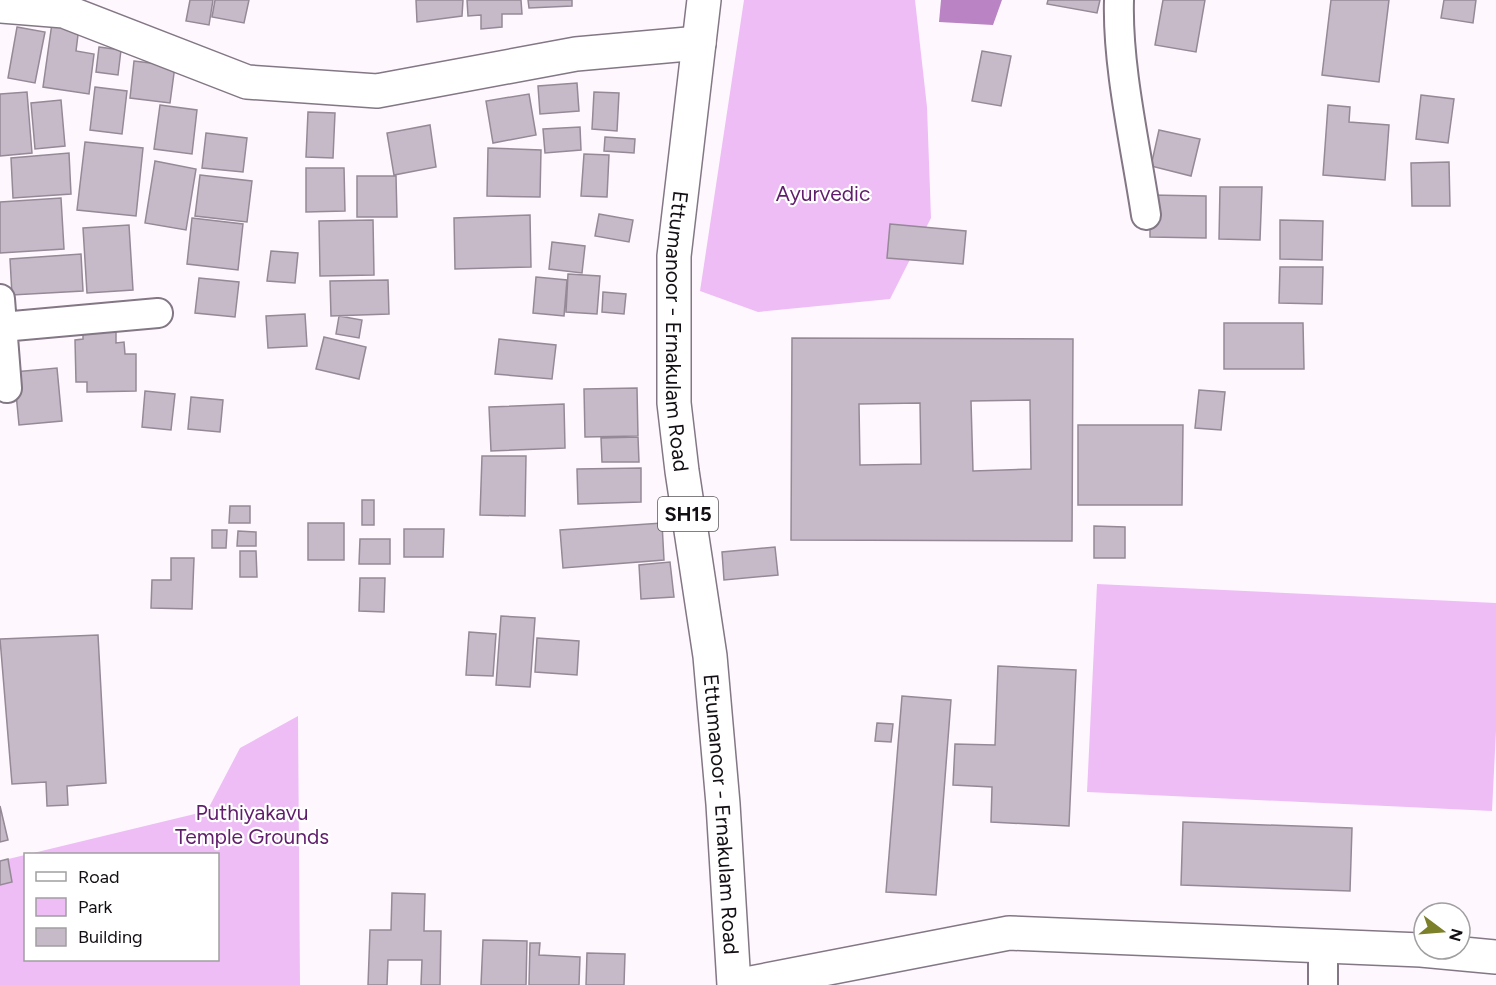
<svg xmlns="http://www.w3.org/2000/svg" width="1496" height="985" font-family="Figtree,sans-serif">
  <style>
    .green { fill: #eebdf6; fill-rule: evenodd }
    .water { fill: #ba83c3 }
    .building { fill: #c6b9c8; stroke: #958997; stroke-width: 1.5; fill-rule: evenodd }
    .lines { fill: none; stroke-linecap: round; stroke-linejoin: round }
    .minor-casing { stroke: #837785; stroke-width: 32 }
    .secondary-casing { stroke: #837785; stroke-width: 36 }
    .primary-casing { stroke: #837785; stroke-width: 36 }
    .minor { stroke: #fff; stroke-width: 28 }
    .secondary { stroke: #fff; stroke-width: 33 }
    .primary { stroke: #fff; stroke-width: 33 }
    .labels { text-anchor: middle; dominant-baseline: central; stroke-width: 4.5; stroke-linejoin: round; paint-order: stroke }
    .shield { fill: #fff; stroke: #5a575a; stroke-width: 1.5 }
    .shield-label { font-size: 20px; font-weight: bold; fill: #130f14 }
    .park-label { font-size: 21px; fill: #601d6b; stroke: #fff }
    .street-label { font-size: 21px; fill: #130f14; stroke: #fff }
  </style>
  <rect width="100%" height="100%" fill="#fef8fe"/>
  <path class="green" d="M744 0H915L927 107 931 218 890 299 758 312 700 291Z
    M1097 584 1496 603V731L1492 811 1087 792Z
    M298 716 300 985H0V861L207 811 240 748ZM26 854H218V960H26Z"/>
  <path class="water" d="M941 0H1002L993 25 939 22Z"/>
  <path class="building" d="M190 0H213L209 25 186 21Z
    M215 0H249L244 23 212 17Z
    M416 0H463L462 16 417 22Z
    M467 0H521L522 14H502V27L481 29V15L468 16Z
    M528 0H572V6L529 8Z
    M1048 0H1100L1097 13 1047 4Z
    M1163 0H1205L1196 52 1155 45Z
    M1331 0H1389L1379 82 1322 75Z
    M1444 0H1476L1473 23 1441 18Z
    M52 23 79 27 76 51 94 54 89 94 43 87Z
    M17 27 45 32 35 83 8 78Z
    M99 47 121 50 118 75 96 72Z
    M982 51 1011 56 1001 106 972 101Z
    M134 61 175 66 170 103 130 98Z
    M577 83 579 111 540 114 538 86Z
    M95 87 127 91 122 134 90 130Z
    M27 92 32 153 0 156V94Z
    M594 92 619 93 617 131 592 129Z
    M529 94 536 135 493 143 486 101Z
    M1421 95 1454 99 1448 143 1416 139Z
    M61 100 65 146 35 149 31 103Z
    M160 105 197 110 192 154 154 149Z
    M1328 105 1350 107 1349 122 1389 125 1385 180 1323 175Z
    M308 112 335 113 333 158 306 157Z
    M430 125 436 167 394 175 387 133Z
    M580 127 581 150 545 153 543 129Z
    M1159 130 1200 139 1191 176 1151 166Z
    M206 133 247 138 243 172 202 168Z
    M605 137 635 139 634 153 604 151Z
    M85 142 143 148 136 216 77 210Z
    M488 148 541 150 540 197 487 196Z
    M69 153 71 194 13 198 11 158Z
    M584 154 609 155 607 197 581 196Z
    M155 161 196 169 186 230 145 223Z
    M1449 162 1450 206H1412L1411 163Z
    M306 168H344L345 211 306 212Z
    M200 175 252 181 247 222 195 216Z
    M357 176H396L397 217H357Z
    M1220 187H1262L1260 240 1219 239Z
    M1150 195 1206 196V238L1150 237Z
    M61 198 64 249 0 253V202Z
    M599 214 633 220 629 242 595 236Z
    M530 215 531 267 455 269 454 218Z
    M192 218 243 224 238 270 187 264Z
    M373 220 374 275 320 276 319 221Z
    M1280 220 1323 221 1322 260 1280 259Z
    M890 224 966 231 963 264 887 258Z
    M129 225 133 290 87 293 83 228Z
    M552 242 585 246 582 273 549 269Z
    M271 251 298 253 295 283 267 281Z
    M81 254 83 291 12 295 10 259Z
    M1280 267H1323L1322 304 1279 303Z
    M568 274 600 276 597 314 566 312Z
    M536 277 567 280 564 316 533 313Z
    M199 278 239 282 235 317 195 313Z
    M388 280 389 314 331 316 330 281Z
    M603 292 626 294 624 314 602 312Z
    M305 314 307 346 268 348 266 316Z
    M339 316 362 320 359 338 336 334Z
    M1224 323H1303L1304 369H1224Z
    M116 328V343L124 342 125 354H136V391L87 392V382H76L75 340 83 339V329Z
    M324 337 366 347 359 379 316 369Z
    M792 338 1073 339 1072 541 791 540ZM1030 400 1031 469 973 471 971 401ZM920 403 921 464 860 465 859 404Z
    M499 339 556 345 552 379 495 374Z
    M57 368 62 421 19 425 14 372Z
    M637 388 638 436 585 437 584 389Z
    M1199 390 1225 392 1221 430 1195 428Z
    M145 391 175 394 171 430 142 427Z
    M191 397 223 400 220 432 188 429Z
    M564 404 565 448 491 451 489 407Z
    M1078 425H1183L1182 505H1078Z
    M638 437 639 462H602L601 438Z
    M482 456H526L525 516 480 515Z
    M641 468V502L578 504 577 469Z
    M362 500H374V525H362Z
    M230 506H250V523H229Z
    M308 523H344V560H308Z
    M662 523 664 560 563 568 560 530Z
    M1094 526 1125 527V558H1094Z
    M404 529H444L443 557H404Z
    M212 530H227L226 548H212Z
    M238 531 256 532V546H237Z
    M360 539H390V564H359Z
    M775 547 778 575 724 580 722 552Z
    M240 551H256L257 577H240Z
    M171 558H194L192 609 151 608 152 580H171Z
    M670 562 674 597 641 599 639 565Z
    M360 578H385L384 612 359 611Z
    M501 616 535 618 530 687 496 685Z
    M469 632 496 634 493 676 466 675Z
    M98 635 106 783 67 786 68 805 47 806 46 782 12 784 0 639Z
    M537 638 579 641 577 675 535 672Z
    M998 666 1076 670 1069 826 991 822 992 787 953 785 955 744 995 745Z
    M902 696 951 700 936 895 886 892Z
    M877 723 893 724 891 742 875 741Z
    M0 806 8 840 0 842Z
    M1183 822 1352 828 1350 891 1181 885Z
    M8 859 12 882 0 885V861Z
    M392 893 425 894 424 931H441L440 985H421L422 960H388L387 985H368L370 930H391Z
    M483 940 527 941 526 985H481Z
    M530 943H540L539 955 580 957 579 985H529Z
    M587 953 625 954 624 985H586Z"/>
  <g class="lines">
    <g class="minor-casing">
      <path id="minor" d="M1119 0C1117 67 1136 148 1146 215
        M0 299 7 388
        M2 327 158 313
        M1323 985V946"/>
    </g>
    <g class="secondary-casing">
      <path id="secondary" d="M0 6 64 11 247 82 377 91 576 54 699 43
        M741 985 1009 933 1421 950 1496 957"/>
    </g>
    <g class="primary-casing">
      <g id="primary">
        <path id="s1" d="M704 0 674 256V403L682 471 710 656 723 804 734 985"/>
      </g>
    </g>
    <use href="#minor" class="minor"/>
    <use href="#secondary" class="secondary"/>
    <use href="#primary" class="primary"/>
  </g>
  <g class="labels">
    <rect class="shield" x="658" y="497" width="60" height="34" rx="4.5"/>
    <g class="shield-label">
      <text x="688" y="514">SH15</text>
    </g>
    <g class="park-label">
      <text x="823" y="193">Ayurvedic</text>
      <text x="252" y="812">Puthiyakavu<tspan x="252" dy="24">Temple Grounds</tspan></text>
    </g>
    <g class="street-label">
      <text stroke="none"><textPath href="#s1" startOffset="333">Ettumanoor - Ernakulam Road</textPath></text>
      <text stroke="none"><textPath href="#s1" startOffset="819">Ettumanoor - Ernakulam Road</textPath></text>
    </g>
  </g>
  <rect x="24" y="853" width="195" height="108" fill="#ffffff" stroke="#a19fa1" stroke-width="1.5"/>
  <rect x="36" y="872" width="30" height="9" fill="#ffffff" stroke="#a19fa1" stroke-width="1.5"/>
  <text x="78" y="883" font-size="18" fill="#130f14">Road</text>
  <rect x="36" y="898" width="30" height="18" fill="#eebdf6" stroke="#a19fa1" stroke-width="1.5"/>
  <text x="78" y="913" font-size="18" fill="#130f14">Park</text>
  <rect x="36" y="928" width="30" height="18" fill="#c6b9c8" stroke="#a19fa1" stroke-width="1.5"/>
  <text x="78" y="943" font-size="18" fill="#130f14">Building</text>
  <g transform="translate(1442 931) rotate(106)"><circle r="28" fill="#ffffff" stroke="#a19fa1" stroke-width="1.5"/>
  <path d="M0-4.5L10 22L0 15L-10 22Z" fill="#7c802a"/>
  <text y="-9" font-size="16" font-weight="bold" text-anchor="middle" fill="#130f14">N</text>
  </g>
</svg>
